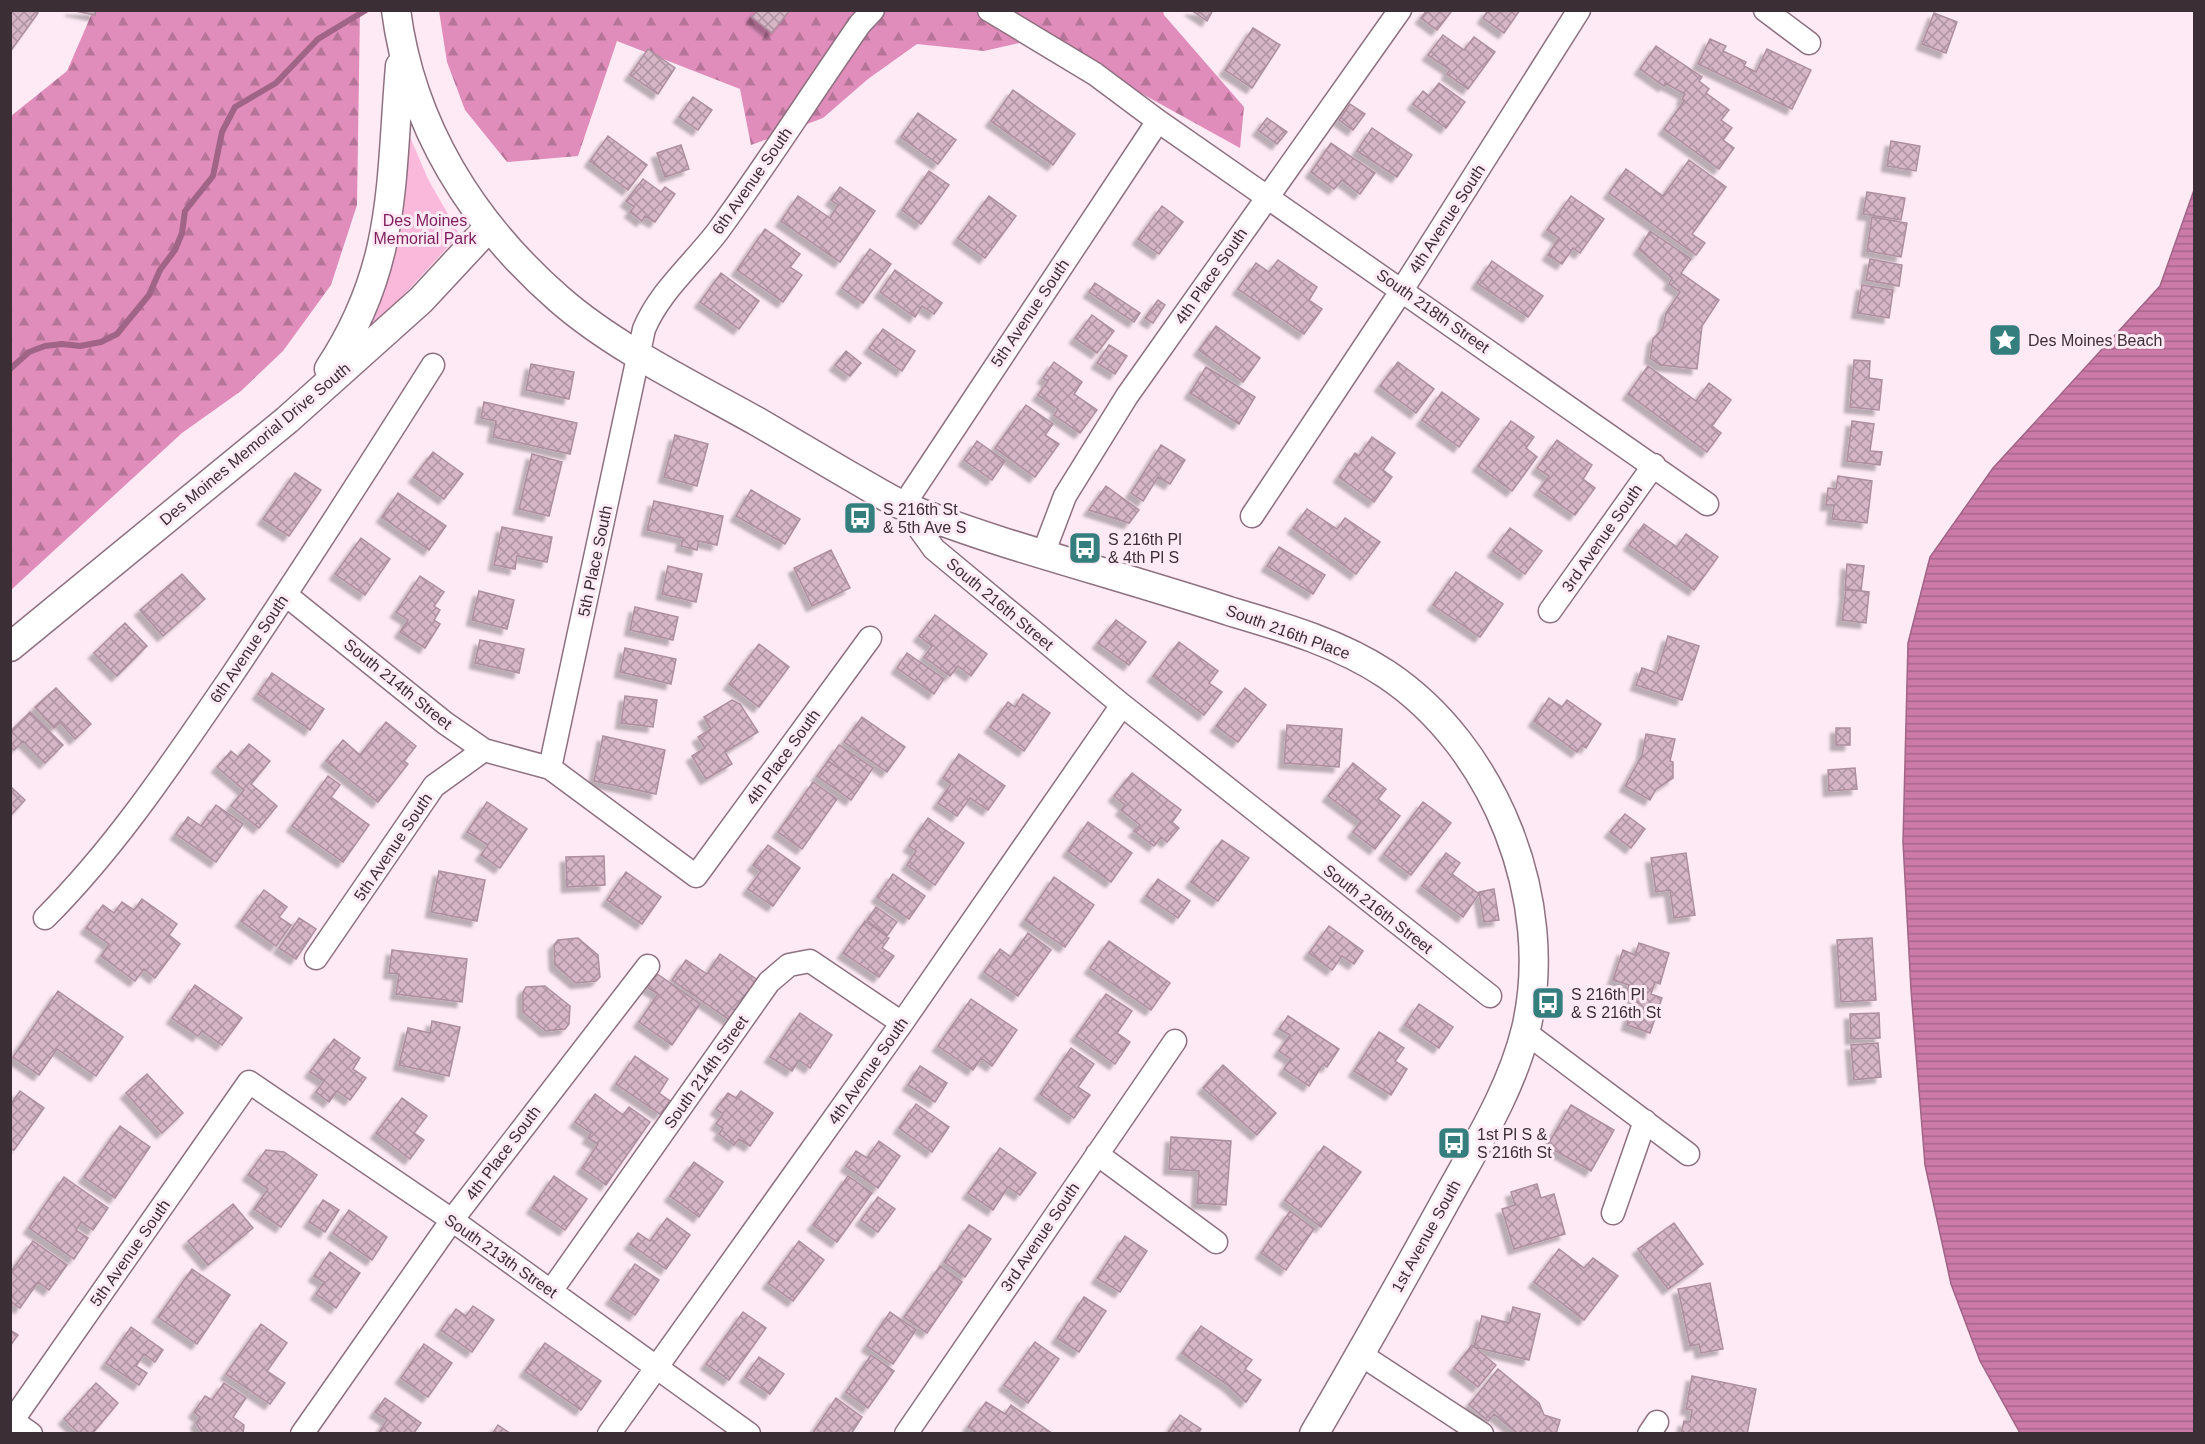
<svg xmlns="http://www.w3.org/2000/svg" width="2205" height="1444" font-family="Arial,sans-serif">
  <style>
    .forest { fill: url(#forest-firs) }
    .park { fill: #fab8db }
    .water { fill: url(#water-rules); stroke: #a06486; stroke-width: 1.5 }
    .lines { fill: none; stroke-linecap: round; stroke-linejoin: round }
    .stream { stroke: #a06486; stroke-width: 6 }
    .building { fill: url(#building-cross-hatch); stroke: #ae8f9f; stroke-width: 1.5; filter: url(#shadow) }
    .minor-casing { stroke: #8e7180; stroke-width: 25 }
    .major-casing { stroke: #8e7180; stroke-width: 31 }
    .minor { stroke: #fff; stroke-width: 22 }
    .major { stroke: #fff; stroke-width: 28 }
    .labels { text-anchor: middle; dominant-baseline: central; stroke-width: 6; stroke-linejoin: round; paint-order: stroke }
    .street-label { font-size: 16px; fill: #3b2f35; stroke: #feeaf4 }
    .park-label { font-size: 16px; fill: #7e1e5c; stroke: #feeaf4 }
    .poi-label { font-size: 16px; fill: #3b2f35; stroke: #feeaf4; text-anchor: start }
  </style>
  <defs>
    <pattern id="forest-firs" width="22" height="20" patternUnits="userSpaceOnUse" patternTransform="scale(1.5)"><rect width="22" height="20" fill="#e08dbb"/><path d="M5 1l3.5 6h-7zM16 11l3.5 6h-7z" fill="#b77499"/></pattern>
    <pattern id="water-rules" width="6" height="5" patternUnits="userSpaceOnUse" patternTransform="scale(1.5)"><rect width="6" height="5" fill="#cc7ba9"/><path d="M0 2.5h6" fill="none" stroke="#a7658a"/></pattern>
    <pattern id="building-cross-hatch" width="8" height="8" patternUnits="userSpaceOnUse" patternTransform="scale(1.5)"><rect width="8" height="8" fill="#d5b5c6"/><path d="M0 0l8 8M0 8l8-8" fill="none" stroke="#ae94a2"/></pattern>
    <filter id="shadow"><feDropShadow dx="-5.5" dy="5.5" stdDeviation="1.5" flood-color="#0004"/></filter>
  </defs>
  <rect width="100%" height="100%" fill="#feeaf4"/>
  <path class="forest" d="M93 11H360L357 205 331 285 283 351 241 391 182 433 11 590V116L67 71Z
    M439 11H1163L1164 15 1244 107 1240 148 1041 38 984 51 917 44 868 79 823 118 751 145 740 89 617 41 578 156 507 162 465 110 447 62Z"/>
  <path class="park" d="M406 128 428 179 458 232V236L353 350Z"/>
  <path class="water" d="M2194 190V1433H2020L1980 1361 1951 1284 1925 1165 1911 990 1903 842 1908 643 1930 557 1993 468 2160 286Z"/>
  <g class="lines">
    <path class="stream" d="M10 369 29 352 45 346 62 344 80 346 101 342 117 334 149 295 160 270 175 250 182 233 185 211 213 176 222 132 235 107 276 83 318 39 366 10"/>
  </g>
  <path class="building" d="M10 10H35L38 13 10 52Z
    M70 10H96L95 15Z
    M758 10H790L772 33 752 17Z
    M1191 10H1213L1207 21Z
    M1427 10H1449L1451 12 1437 30 1421 18Z
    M1488 10H1520L1504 33 1483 18Z
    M1934 13 1957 22 1946 53 1922 44Z
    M1253 28 1280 45 1252 88 1225 70Z
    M1443 35 1464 50 1474 37 1495 52 1468 89 1447 74 1450 70 1428 55Z
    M1710 39 1726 46 1723 51 1746 62 1744 66 1756 72 1767 49 1811 70 1792 109 1698 64Z
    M1656 46 1702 77 1699 81 1709 89 1706 93 1729 110 1721 120 1732 128 1723 140 1734 148 1719 169 1664 129 1684 101 1682 99 1685 94 1665 83 1664 86 1640 69Z
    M648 49 675 68 658 94 630 75Z
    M1439 83 1465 102 1446 128 1413 104 1423 91 1429 96Z
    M1013 90 1075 134 1053 165 991 121Z
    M693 97 712 110 698 130 679 117Z
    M1350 104 1365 114 1353 130 1339 120Z
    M918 113 956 140 938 164 901 137Z
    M1267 118 1287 132 1277 144 1258 130Z
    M1372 128 1412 155 1397 177 1357 151Z
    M608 136 647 165 628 190 590 161Z
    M1891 141 1920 146 1916 171 1887 166Z
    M1331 143 1375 173 1360 194 1342 180 1334 189 1311 172Z
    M681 145 689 169 665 177 657 153Z
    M1689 160 1726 187 1692 234 1705 243 1696 255 1609 193 1626 169 1663 196Z
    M929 171 949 185 921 224 902 210Z
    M643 179 661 192 665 187 675 194 655 222 645 216 642 221 630 212 634 207 626 201Z
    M840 187 875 211 840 262 781 221 798 196 830 218 838 205 831 200Z
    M1867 192 1905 198 1901 220 1863 214Z
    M989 196 1016 216 985 258 958 238Z
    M1571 196 1604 219 1580 253 1573 248 1562 264 1548 255 1559 238 1547 230Z
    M1162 206 1183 222 1159 254 1138 239Z
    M1872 217 1907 223 1901 257 1867 251Z
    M765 229 800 254 790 267 802 275 783 302 737 270Z
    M1650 231 1691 259 1681 273 1719 300 1702 326 1697 369 1660 365 1650 358 1653 339 1663 328 1666 313 1680 292 1669 284 1672 278 1639 249Z
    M870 249 891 264 863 303 842 288Z
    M1870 259 1902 265 1899 286 1866 280Z
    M1278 260 1317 287 1309 300 1322 309 1304 334 1238 289 1256 263 1269 272Z
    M1492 261 1543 296 1528 317 1477 283Z
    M895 270 942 303 934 314 922 306 915 317 880 292Z
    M721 273 759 301 739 329 700 302Z
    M1095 283 1140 313 1134 322 1089 292Z
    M1862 285 1893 290 1889 318 1857 313Z
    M1158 300 1165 305 1153 323 1145 318Z
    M1092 315 1114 331 1097 353 1075 338Z
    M1216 326 1260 358 1243 382 1199 350Z
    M883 329 915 351 902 371 869 348Z
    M1109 345 1127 356 1115 374 1097 363Z
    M846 351 861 363 850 376 835 365Z
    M1854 360 1870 361 1869 378 1882 380 1879 410 1850 407Z
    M1054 362 1082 382 1074 394 1097 410 1080 433 1054 415 1058 409 1038 395 1048 381 1043 378Z
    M1398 362 1434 389 1416 413 1380 386Z
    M531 364 574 372 569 399 526 390Z
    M1648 366 1696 401 1709 383 1731 400 1712 426 1721 433 1707 452 1628 394Z
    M1206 367 1255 397 1239 424 1190 393Z
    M1442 392 1479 419 1459 447 1422 420Z
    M484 402 577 423 570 454 493 437 496 421 481 418Z
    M1026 405 1053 424 1045 435 1059 444 1035 477 995 448Z
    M1511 421 1534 437 1526 448 1537 457 1512 491 1478 466Z
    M1852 421 1874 424 1870 451 1882 452 1880 465 1847 461Z
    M675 435 708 444 697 486 664 477Z
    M1372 437 1395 453 1383 470 1392 477 1374 502 1339 477 1355 453 1359 456Z
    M1557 440 1592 465 1583 479 1595 488 1575 515 1539 490 1549 476 1537 468Z
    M977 441 1005 461 992 480 964 460Z
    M1161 445 1185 460 1170 484 1158 477 1143 501 1131 493Z
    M433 452 463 474 444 499 414 477Z
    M532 454 562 462 549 516 519 509Z
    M295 473 321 490 289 536 263 519Z
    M1838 476 1872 481 1867 523 1832 519 1834 505H1826L1828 488 1836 489Z
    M1106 486 1139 510 1129 523 1089 510Z
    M751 490 800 519 785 544 736 516Z
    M398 493 446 526 429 550 382 517Z
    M654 501 723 516 717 545 699 541 697 550 681 546 683 538 647 530Z
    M1307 509 1337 529 1345 518 1380 542 1356 574 1293 528Z
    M1644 524 1677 547 1686 534 1718 557 1694 590 1629 545Z
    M502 527 552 537 547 562 517 556 515 569 494 565Z
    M1510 528 1542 551 1525 574 1493 551Z
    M361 538 390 559 365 595 335 574Z
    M1279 547 1325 575 1313 594 1267 566Z
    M831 550 850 588 812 606 794 568Z
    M1847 564 1864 566 1861 591 1845 590Z
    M668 566 702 574 696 602 662 594Z
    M1456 572 1503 604 1480 637 1433 605Z
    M182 574 205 599 163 636 140 610Z
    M420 576 444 592 434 606 440 610 434 620 440 624 425 648 400 632 408 620 396 612Z
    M1846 589 1869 592 1866 623 1842 620Z
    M479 591 514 600 507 629 472 620Z
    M635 607 678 617 673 640 630 630Z
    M935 615 987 654 971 676 958 666 950 676 924 657 932 646 919 636Z
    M1116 620 1146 642 1129 665 1098 643Z
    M125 623 147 646 117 676 94 653Z
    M1668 636 1699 646 1682 700 1636 685 1642 668 1657 673Z
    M480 640 524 649 519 673 475 663Z
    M1179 642 1218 671 1209 683 1222 692 1204 715 1153 676Z
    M759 644 789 667 759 707 729 684Z
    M625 648 676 659 671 684 620 672Z
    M907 653 944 679 934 694 897 668Z
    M272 673 324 709 310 730 258 694Z
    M56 688 91 724 75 739 60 722 54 728 35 707Z
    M1245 688 1266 705 1238 742 1216 726Z
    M1023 694 1050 713 1024 751 990 727 1008 702 1015 707Z
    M625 696 657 700 653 727 621 723Z
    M1549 698 1562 707 1567 700 1601 724 1586 748 1582 745 1577 752 1534 721Z
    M732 700 740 704 758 732 725 752 732 764 706 779 692 756 705 748 698 737 711 729 704 717Z
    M30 712 63 745 45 763 23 741 14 750 10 746V732Z
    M862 717 905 747 887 772 844 742Z
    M386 722 416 746 404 761 408 764 378 802 326 761 343 740 360 755Z
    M1287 725 1342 729 1339 767 1284 763Z
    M1836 728H1850V745H1836Z
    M1646 734 1675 739 1670 761 1673 762V778L1656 789 1650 800 1625 786 1642 755Z
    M603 736 665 750 656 794 594 781Z
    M249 744 270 761 251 784 277 806 259 828 231 806 244 790 217 767 231 751 238 757Z
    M839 745 873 768 862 784 828 761Z
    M959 754 1005 786 988 810 970 798 957 816 938 803 951 784 943 778Z
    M828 761 862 784 851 800 817 776Z
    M1353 763 1386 789 1378 799 1400 816 1375 849 1353 832 1361 821 1328 796Z
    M1855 768 1857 789 1829 791 1828 770Z
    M1132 773 1181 810 1172 822 1179 828 1167 842 1161 837 1154 846 1134 831 1140 825 1121 810 1125 805 1114 796Z
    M328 776 340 785 331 797 369 825 343 862 292 826Z
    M813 782 837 799 802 849 778 832Z
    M10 786 25 800 10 816Z
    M487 802 527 829 500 868 481 855 488 845 467 832Z
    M1423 802 1451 823 1411 875 1384 854Z
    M216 805 243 824 216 862 176 834 188 817 201 826Z
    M1625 814 1645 829 1631 848 1610 832Z
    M928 818 964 843 935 885 907 865 916 851 909 846Z
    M1088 822 1132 853 1111 882 1068 851Z
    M1222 840 1249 858 1218 901 1191 882Z
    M768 845 800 868 773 906 748 889 761 871 753 865Z
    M1446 853 1460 863 1452 874 1479 894 1463 917 1422 886Z
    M1686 853 1695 915 1674 918 1670 890 1656 892 1651 858Z
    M604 856 605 885 567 887 566 857Z
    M439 871 485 880 477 921 431 912Z
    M626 872 661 897 642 924 607 900Z
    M893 874 925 896 909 919 877 897Z
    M1054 877 1094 905 1065 947 1025 920Z
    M1158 879 1190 901 1178 918 1146 896Z
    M1494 889 1499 920 1484 922 1479 892Z
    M264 890 287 907 279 917 291 925 276 946 241 921Z
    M142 899 177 924 169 935 180 944 155 978 144 969 135 981 101 956 109 944 86 928 103 905 114 913 122 902 134 910Z
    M876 907 897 922 887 936 867 920Z
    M299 918 316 929 296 959 279 948Z
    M865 921 889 938 882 948 894 956 879 977 843 953Z
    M1329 926 1363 951 1354 964 1342 956 1332 970 1309 953Z
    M1028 933 1051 950 1018 996 984 972 1000 949 1011 957Z
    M578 938 598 955 600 977 596 981 576 983 555 965 554 945 558 940Z
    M1872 938 1876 1000 1841 1002 1837 940Z
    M1109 941 1170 983 1151 1010 1090 968Z
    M1639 943 1669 953 1660 984 1655 982 1651 994 1662 998 1650 1033 1627 1025 1635 998 1626 995 1629 985 1613 980 1623 950 1635 955Z
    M392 950 467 959 462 1002 396 994 399 974 389 973Z
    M720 954 759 981 731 1021 672 980 686 960 707 974Z
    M656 973 700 1004 672 1045 639 1022 658 994 647 987Z
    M195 985 242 1018 222 1045 202 1031 198 1036 172 1018Z
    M545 986 570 1006 569 1024 565 1029 546 1031 523 1012V992L526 987Z
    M58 991 123 1037 96 1076 57 1049 39 1075 13 1057Z
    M1106 994 1132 1011 1117 1033 1130 1042 1115 1064 1076 1036Z
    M971 999 1017 1030 992 1066 981 1058 973 1070 938 1046Z
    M1419 1004 1453 1027 1439 1048 1405 1025Z
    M800 1013 832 1035 810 1068 799 1060 792 1071 770 1057Z
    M1879 1013 1880 1038 1851 1039 1850 1014Z
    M1288 1016 1339 1049 1327 1067 1323 1064 1309 1086 1284 1069 1291 1059 1279 1051 1290 1035 1279 1029Z
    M432 1021 460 1027 449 1076 399 1065 408 1028 430 1033Z
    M1379 1032 1404 1048 1395 1061 1407 1069 1391 1095 1354 1071Z
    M334 1039 360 1058 353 1069 366 1078 350 1100 337 1091 329 1102 316 1092 324 1081 310 1072Z
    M1878 1043 1881 1077 1854 1080 1851 1045Z
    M1071 1048 1094 1064 1078 1087 1090 1095 1074 1118 1040 1094Z
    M635 1056 668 1079 659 1093 670 1101 660 1114 616 1084Z
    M1223 1065 1276 1113 1257 1135 1203 1088Z
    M920 1066 947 1083 935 1102 908 1085Z
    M147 1074 183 1113 162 1133 126 1093Z
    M20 1091 44 1108 14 1150 10 1148V1105Z
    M741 1091 773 1113 750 1146 739 1139 734 1145 719 1134 723 1128 716 1124 723 1114 716 1109 728 1093 736 1098Z
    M595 1094 623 1115 629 1107 650 1122 606 1185 582 1168 598 1144 588 1138 591 1133 575 1122Z
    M402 1098 427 1116 414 1133 424 1140 410 1159 376 1133Z
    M916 1104 949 1127 932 1152 899 1128Z
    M1571 1105 1614 1130 1591 1171 1547 1146Z
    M120 1126 150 1147 115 1198 84 1177Z
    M1171 1137 1231 1141 1226 1205 1197 1203 1199 1171 1169 1169Z
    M879 1141 900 1156 878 1188 846 1166 856 1151 867 1158Z
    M1324 1146 1361 1172 1321 1227 1285 1200Z
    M1000 1148 1036 1173 1020 1195 1008 1187 993 1210 968 1193Z
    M266 1150 284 1152 317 1175 281 1227 254 1209 268 1189 248 1175Z
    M694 1162 723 1182 699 1217 670 1196Z
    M554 1176 587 1199 565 1230 532 1208Z
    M848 1176 872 1193 837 1242 813 1225Z
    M64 1177 108 1208 93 1230 81 1222 76 1230 88 1238 74 1259 29 1228Z
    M1537 1184 1541 1198 1554 1194 1565 1234 1514 1249 1502 1209 1515 1205 1511 1192Z
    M878 1197 895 1209 878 1232 861 1220Z
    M323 1200 339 1210 325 1232 309 1222Z
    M233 1204 253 1228 208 1265 188 1241Z
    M349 1210 387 1237 372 1260 333 1233Z
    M1290 1211 1314 1229 1286 1270 1261 1253Z
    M667 1218 690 1235 666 1269 630 1244 638 1233 650 1241Z
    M1674 1223 1703 1264 1668 1289 1638 1249Z
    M969 1225 991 1239 965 1277 944 1262Z
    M1125 1236 1147 1251 1120 1292 1097 1278Z
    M33 1241 67 1265 49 1290 38 1282 20 1308 10 1301V1273Z
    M799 1241 824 1260 793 1301 768 1283Z
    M1559 1249 1584 1268 1593 1258 1618 1276 1584 1320 1534 1282Z
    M330 1252 360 1273 336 1308 316 1294 324 1282 314 1276Z
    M635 1264 659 1280 635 1315 611 1299Z
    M940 1266 962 1282 927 1333 904 1317Z
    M192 1269 230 1295 197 1344 158 1317Z
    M1710 1283 1723 1349 1701 1353 1699 1344 1690 1346 1678 1289Z
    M1084 1297 1106 1311 1079 1352 1057 1338Z
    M473 1306 494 1320 472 1352 441 1330 456 1309 466 1316Z
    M1513 1307 1540 1314 1529 1360 1474 1347 1482 1316 1509 1323Z
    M743 1312 766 1328 729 1380 706 1364Z
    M890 1312 916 1330 893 1364 867 1346Z
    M261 1324 287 1343 267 1371 285 1383 270 1404 226 1374Z
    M1201 1326 1252 1360 1245 1369 1261 1380 1246 1402 1229 1386 1182 1353Z
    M131 1327 163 1350 155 1362 144 1354 136 1366 147 1373 139 1385 106 1363Z
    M10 1330 18 1335 10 1346Z
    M1035 1342 1059 1359 1028 1403 1004 1385Z
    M545 1343 601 1381 581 1410 525 1371Z
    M424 1344 452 1363 428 1397 401 1378Z
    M1472 1345 1496 1365 1478 1387 1454 1368Z
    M871 1355 894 1371 868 1408 846 1392Z
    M759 1357 784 1374 770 1394 745 1377Z
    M1498 1369 1539 1403 1544 1415 1560 1420 1556 1434H1518L1494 1414 1488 1421 1469 1405Z
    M1692 1376 1756 1389 1747 1434H1681L1684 1421 1690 1422 1692 1410 1686 1409Z
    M96 1383 118 1403 92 1434H80L64 1419Z
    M224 1383 246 1398 233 1417 244 1425 243 1434H203L196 1423 200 1417 194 1412 205 1396 212 1400Z
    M385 1398 421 1423 413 1434H378L387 1420 375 1412Z
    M836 1398 862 1417 851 1434H812Z
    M986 1402 1005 1414 1011 1405 1053 1434H978L968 1427Z
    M1180 1415 1201 1429 1198 1434H1167Z
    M498 1425 511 1434H492Z"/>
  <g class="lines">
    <g class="minor-casing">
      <path id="minor" d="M989 10 1095 74 1158 121 1707 504
        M1765 10 1809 43
        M1158 121 903 506 934 549 1122 705 1490 996
        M1252 516 1402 290 1579 10
        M1043 554 1065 496 1127 396 1400 10
        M286 595 445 723 484 750 550 768 696 876 870 638
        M1550 611 1654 465
        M550 768 644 329C660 291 693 264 718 231 767 164 812 93 860 24L873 10
        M45 918C116 847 171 764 228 681 298 577 366 471 433 365
        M316 958 434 786 484 750
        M1525 1032 1688 1154
        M1097 1154 1216 1242
        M1613 1213 1645 1121
        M551 1291 769 982 789 965 810 961 902 1023
        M1360 1354 1482 1434
        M10 1419 31 1434
        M10 1424 249 1082 452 1220 749 1434
        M302 1434 452 1220 648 966
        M609 1434 902 1023 1122 705
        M906 1434 1175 1041
        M1649 1434 1657 1422"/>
    </g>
    <g class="major-casing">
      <path id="major" d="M396 10C411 126 472 223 559 299 615 348 694 386 758 422 789 440 819 458 850 476 868 486 886 498 906 507 938 521 972 532 1006 543 1080 566 1155 587 1229 611 1283 627 1339 643 1386 674 1496 747 1556 902 1526 1029 1511 1091 1475 1147 1445 1202 1402 1280 1359 1357 1314 1434
        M329 369C397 266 390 183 400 66
        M10 647 287 420 421 300 488 228"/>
    </g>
    <use href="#minor" class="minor"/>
    <use href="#major" class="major"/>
  </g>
  <defs>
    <g id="sight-square" transform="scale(1.725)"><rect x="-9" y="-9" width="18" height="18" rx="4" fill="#357e7e" stroke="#feeaf4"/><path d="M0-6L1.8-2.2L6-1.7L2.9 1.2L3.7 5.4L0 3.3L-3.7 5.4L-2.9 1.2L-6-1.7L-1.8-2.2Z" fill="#fff"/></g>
    <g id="bus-square" transform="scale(1.725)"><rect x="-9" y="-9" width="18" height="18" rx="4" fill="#357e7e" stroke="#feeaf4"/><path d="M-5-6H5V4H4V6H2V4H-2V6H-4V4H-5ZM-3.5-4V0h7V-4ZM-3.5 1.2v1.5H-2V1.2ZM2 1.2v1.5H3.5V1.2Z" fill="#fff"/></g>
  </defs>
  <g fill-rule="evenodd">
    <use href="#sight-square" x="2005" y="340"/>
    <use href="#bus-square" x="860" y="518"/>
    <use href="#bus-square" x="1085" y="548"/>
    <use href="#bus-square" x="1548" y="1003"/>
    <use href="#bus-square" x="1454" y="1143"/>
  </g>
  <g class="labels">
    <g class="street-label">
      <text transform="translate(752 181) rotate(-55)">6th Avenue South</text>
      <text transform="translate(1447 219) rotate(-57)">4th Avenue South</text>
      <text transform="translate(1211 276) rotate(-55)">4th Place South</text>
      <text transform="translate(1433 311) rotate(35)">South 218th Street</text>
      <text transform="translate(1030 313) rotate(-56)">5th Avenue South</text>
      <text transform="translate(255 444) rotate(-40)">Des Moines Memorial Drive South</text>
      <text transform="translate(1602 538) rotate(-55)">3rd Avenue South</text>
      <text transform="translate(595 561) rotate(-78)">5th Place South</text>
      <text transform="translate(1000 604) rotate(40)">South 216th Street</text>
      <text transform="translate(1288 632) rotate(20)">South 216th Place</text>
      <text transform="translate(249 649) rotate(-56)">6th Avenue South</text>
      <text transform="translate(398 684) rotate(39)">South 214th Street</text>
      <text transform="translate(783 757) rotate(-54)">4th Place South</text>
      <text transform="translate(393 847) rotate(-56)">5th Avenue South</text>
      <text transform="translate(1378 909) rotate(38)">South 216th Street</text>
      <text transform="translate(868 1071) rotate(-55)">4th Avenue South</text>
      <text transform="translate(706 1072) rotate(-55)">South 214th Street</text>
      <text transform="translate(503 1153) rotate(-53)">4th Place South</text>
      <text transform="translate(1426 1236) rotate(-61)">1st Avenue South</text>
      <text transform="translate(1040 1237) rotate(-56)">3rd Avenue South</text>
      <text transform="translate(130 1253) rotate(-55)">5th Avenue South</text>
      <text transform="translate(501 1256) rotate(35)">South 213th Street</text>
    </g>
    <g class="park-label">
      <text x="425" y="220">Des Moines<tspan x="425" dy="18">Memorial Park</tspan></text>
    </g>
    <g class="poi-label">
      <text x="2028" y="340">Des Moines Beach</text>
      <text x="883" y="509">S 216th St<tspan x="883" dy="18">&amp; 5th Ave S</tspan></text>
      <text x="1108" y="539">S 216th Pl<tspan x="1108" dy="18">&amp; 4th Pl S</tspan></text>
      <text x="1571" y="994">S 216th Pl<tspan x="1571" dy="18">&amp; S 216th St</tspan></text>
      <text x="1477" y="1134">1st Pl S &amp;<tspan x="1477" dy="18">S 216th St</tspan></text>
    </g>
  </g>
  <rect width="2205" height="1444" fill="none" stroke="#3b2f35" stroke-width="24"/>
</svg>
